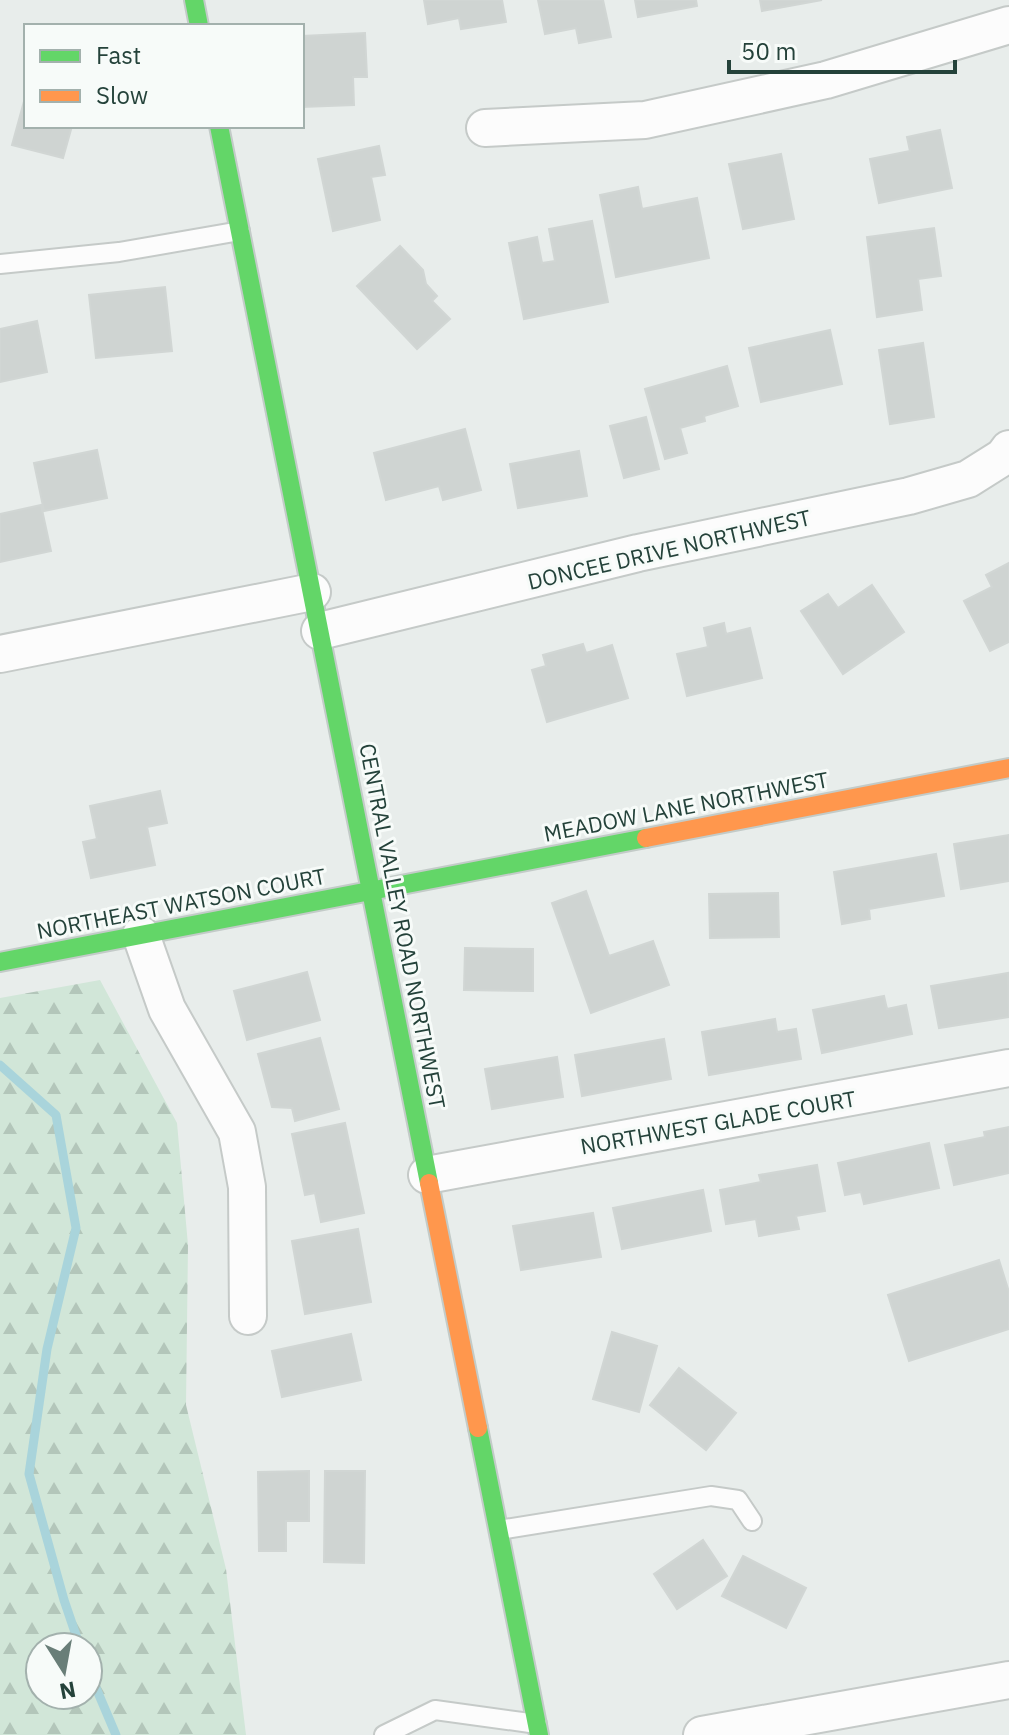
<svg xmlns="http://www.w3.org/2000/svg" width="1009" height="1735" font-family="'IBM Plex Sans',sans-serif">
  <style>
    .forest { fill: url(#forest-firs); fill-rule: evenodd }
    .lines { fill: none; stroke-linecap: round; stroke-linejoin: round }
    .stream { stroke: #a9d4db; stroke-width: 9 }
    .building { fill: #cfd4d2; stroke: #d1d6d4; stroke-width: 2 }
    .lane-casing { stroke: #c5cac8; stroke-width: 22 }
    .street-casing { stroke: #c5cac8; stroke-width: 40 }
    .fast-casing { stroke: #c3cbc8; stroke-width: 22 }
    .slow-casing { stroke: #c3cbc8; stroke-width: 22 }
    .lane { stroke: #fcfcfc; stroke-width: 18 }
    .street { stroke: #fcfcfc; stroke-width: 36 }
    .fast { stroke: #63d668; stroke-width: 18 }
    .slow { stroke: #ff974d; stroke-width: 18 }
    .labels { text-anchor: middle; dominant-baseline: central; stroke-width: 6; stroke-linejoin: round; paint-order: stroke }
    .street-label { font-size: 22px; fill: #24423a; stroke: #f7fbf9 }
  </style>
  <defs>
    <pattern id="forest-firs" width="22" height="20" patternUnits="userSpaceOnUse" patternTransform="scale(2)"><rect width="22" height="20" fill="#d1e6d8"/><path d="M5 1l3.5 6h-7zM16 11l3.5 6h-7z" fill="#b3c6ba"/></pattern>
  </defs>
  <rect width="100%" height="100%" fill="#e8edeb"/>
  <path class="forest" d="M100 980 177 1123 188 1245 186 1405 226 1569 246 1735H0V998ZM40 1647H88V1695H40Z"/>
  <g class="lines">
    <path class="stream" d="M0 1065 56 1115 76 1228 47 1349 29 1474 64 1600 80 1647
      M88 1669 116 1735"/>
  </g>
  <path class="building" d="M424 0H502L506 22 461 29 459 18 428 24Z
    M538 0H603L611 37 579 43 576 28 545 34Z
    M635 0H696L697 6 638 17Z
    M760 0H822L762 11Z
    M365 33 367 77H353L354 105 302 107V36Z
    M26 94V126H72L63 158 12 145Z
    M940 130 952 188 879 203 870 159 910 151 907 137Z
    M379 146 385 175 371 177 380 220 333 231 318 159Z
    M781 154 794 219 743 229 729 164Z
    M638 187 642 209 697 198 709 258 616 277 600 195Z
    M592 221 608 302 524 319 509 243 537 237 542 263 555 261 549 229Z
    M934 228 941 276 918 279 922 310 877 317 867 237Z
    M400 246 423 270 426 284 437 296 432 301 450 319 417 349 357 286Z
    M165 287 172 351 96 358 89 295Z
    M37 321 47 372 0 382V329Z
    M830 330 842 384 761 402 749 348Z
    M923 343 934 417 890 424 879 350Z
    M727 366 738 406 704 416 705 421 680 428 687 453 665 459 645 389Z
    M646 417 659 469 624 478 610 426Z
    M465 429 481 490 443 500 439 486 386 500 374 453Z
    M97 450 107 498 44 511 34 463Z
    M579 451 587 496 518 508 510 464Z
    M41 505 51 551 0 562V514Z
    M1009 563V642L990 651 964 601 992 587 986 575Z
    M872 585 904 632 843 674 801 611 828 594 838 608Z
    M724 623 726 634 750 628 762 678 687 696 677 654 708 647 704 628Z
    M583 644 586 653 612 645 628 698 547 722 532 670 546 666 543 655Z
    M160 791 167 823 147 827 155 865 91 878 83 842 97 839 90 806Z
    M1009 835V881L961 889 954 844Z
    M936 854 944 896 869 909 870 919 842 924 834 872Z
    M586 891 609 956 653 941 669 985 591 1013 552 903Z
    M778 893 779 937 710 938 709 894Z
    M465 948 533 949V991L464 990Z
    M307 972 320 1020 247 1040 234 991Z
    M1008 973 1009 1017 939 1028 931 986Z
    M884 996 887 1009 906 1005 912 1034 822 1053 813 1010Z
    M775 1019 777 1032 796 1029 801 1059 709 1075 702 1032Z
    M320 1038 339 1109 295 1121 292 1108 272 1107 258 1054Z
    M664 1039 671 1079 582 1096 575 1055Z
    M557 1057 563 1097 492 1109 485 1069Z
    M345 1123 364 1213 321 1222 315 1193 305 1195 292 1134Z
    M1009 1127V1173L954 1185 945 1145 985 1137 984 1132Z
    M929 1143 939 1188 864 1204 861 1192 845 1195 838 1163Z
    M817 1165 825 1211 796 1216 799 1229 759 1236 756 1219 726 1224 720 1190 761 1182 759 1175Z
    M703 1190 711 1231 622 1249 613 1208Z
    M593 1213 601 1257 521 1270 513 1226Z
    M358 1229 371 1302 305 1314 292 1241Z
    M999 1260 1009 1292V1329L909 1361 888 1295Z
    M612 1332 657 1346 639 1412 593 1399Z
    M351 1334 361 1380 282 1397 272 1351Z
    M679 1368 736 1413 706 1450 650 1405Z
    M309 1471V1521H286V1551H259L258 1472Z
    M325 1471H365L364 1563 324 1562Z
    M703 1540 727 1576 677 1609 654 1574Z
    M743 1556 806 1588 786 1628 722 1596Z"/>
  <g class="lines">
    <g class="lane-casing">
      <path id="lane" d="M0 264 119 252 240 231
        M499 1530 711 1496 738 1500 752 1521
        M384 1735 435 1710 537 1724"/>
    </g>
    <g class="street-casing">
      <path id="street" d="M485 128 645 120 826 80 1009 25
        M320 631 638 553 909 496 968 479 1003 457 1009 449
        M0 654 312 592
        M141 935 167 1009 237 1132 247 1187 248 1316
        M427 1175 1009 1068
        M702 1735 1009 1680"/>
    </g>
    <g class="fast-casing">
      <path id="fast" d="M194 0 199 26
        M219 126 429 1183
        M0 962 646 838
        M478 1428 539 1735"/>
    </g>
    <g class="slow-casing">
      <path id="slow" d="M646 838 1009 768
        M429 1183 478 1428"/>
    </g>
    <use href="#lane" class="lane"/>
    <use href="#street" class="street"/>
    <use href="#fast" class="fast"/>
    <use href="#slow" class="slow"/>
  </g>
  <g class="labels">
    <g class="street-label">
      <text transform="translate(669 549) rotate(-13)">DONCEE DRIVE NORTHWEST</text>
      <text transform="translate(686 806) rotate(-11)">MEADOW LANE NORTHWEST</text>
      <text transform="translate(181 903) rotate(-11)">NORTHEAST WATSON COURT</text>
      <text transform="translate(403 926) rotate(79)">CENTRAL VALLEY ROAD NORTHWEST</text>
      <text transform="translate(718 1122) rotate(-10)">NORTHWEST GLADE COURT</text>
    </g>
  </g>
  <rect x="24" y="24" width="280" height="104" fill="#f7fbf9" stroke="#a3b1ad" stroke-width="2"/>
  <rect x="40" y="50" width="40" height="12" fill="#63d668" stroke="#a3b1ad" stroke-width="2"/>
  <text x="96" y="64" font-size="24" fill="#24423a">Fast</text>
  <rect x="40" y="90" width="40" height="12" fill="#ff974d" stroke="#a3b1ad" stroke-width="2"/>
  <text x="96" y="104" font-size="24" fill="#24423a">Slow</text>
  <g transform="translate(64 1671) rotate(169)"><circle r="38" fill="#f7fbf9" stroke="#a3b1ad" stroke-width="2"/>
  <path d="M0-6L14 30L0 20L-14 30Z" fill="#697e78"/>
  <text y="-12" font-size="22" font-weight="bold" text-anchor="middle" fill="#24423a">N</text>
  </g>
  <path d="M729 60v12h226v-12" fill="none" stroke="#24423a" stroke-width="4"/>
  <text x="741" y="60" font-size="24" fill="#24423a" stroke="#f7fbf9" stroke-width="6" paint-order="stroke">50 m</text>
</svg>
